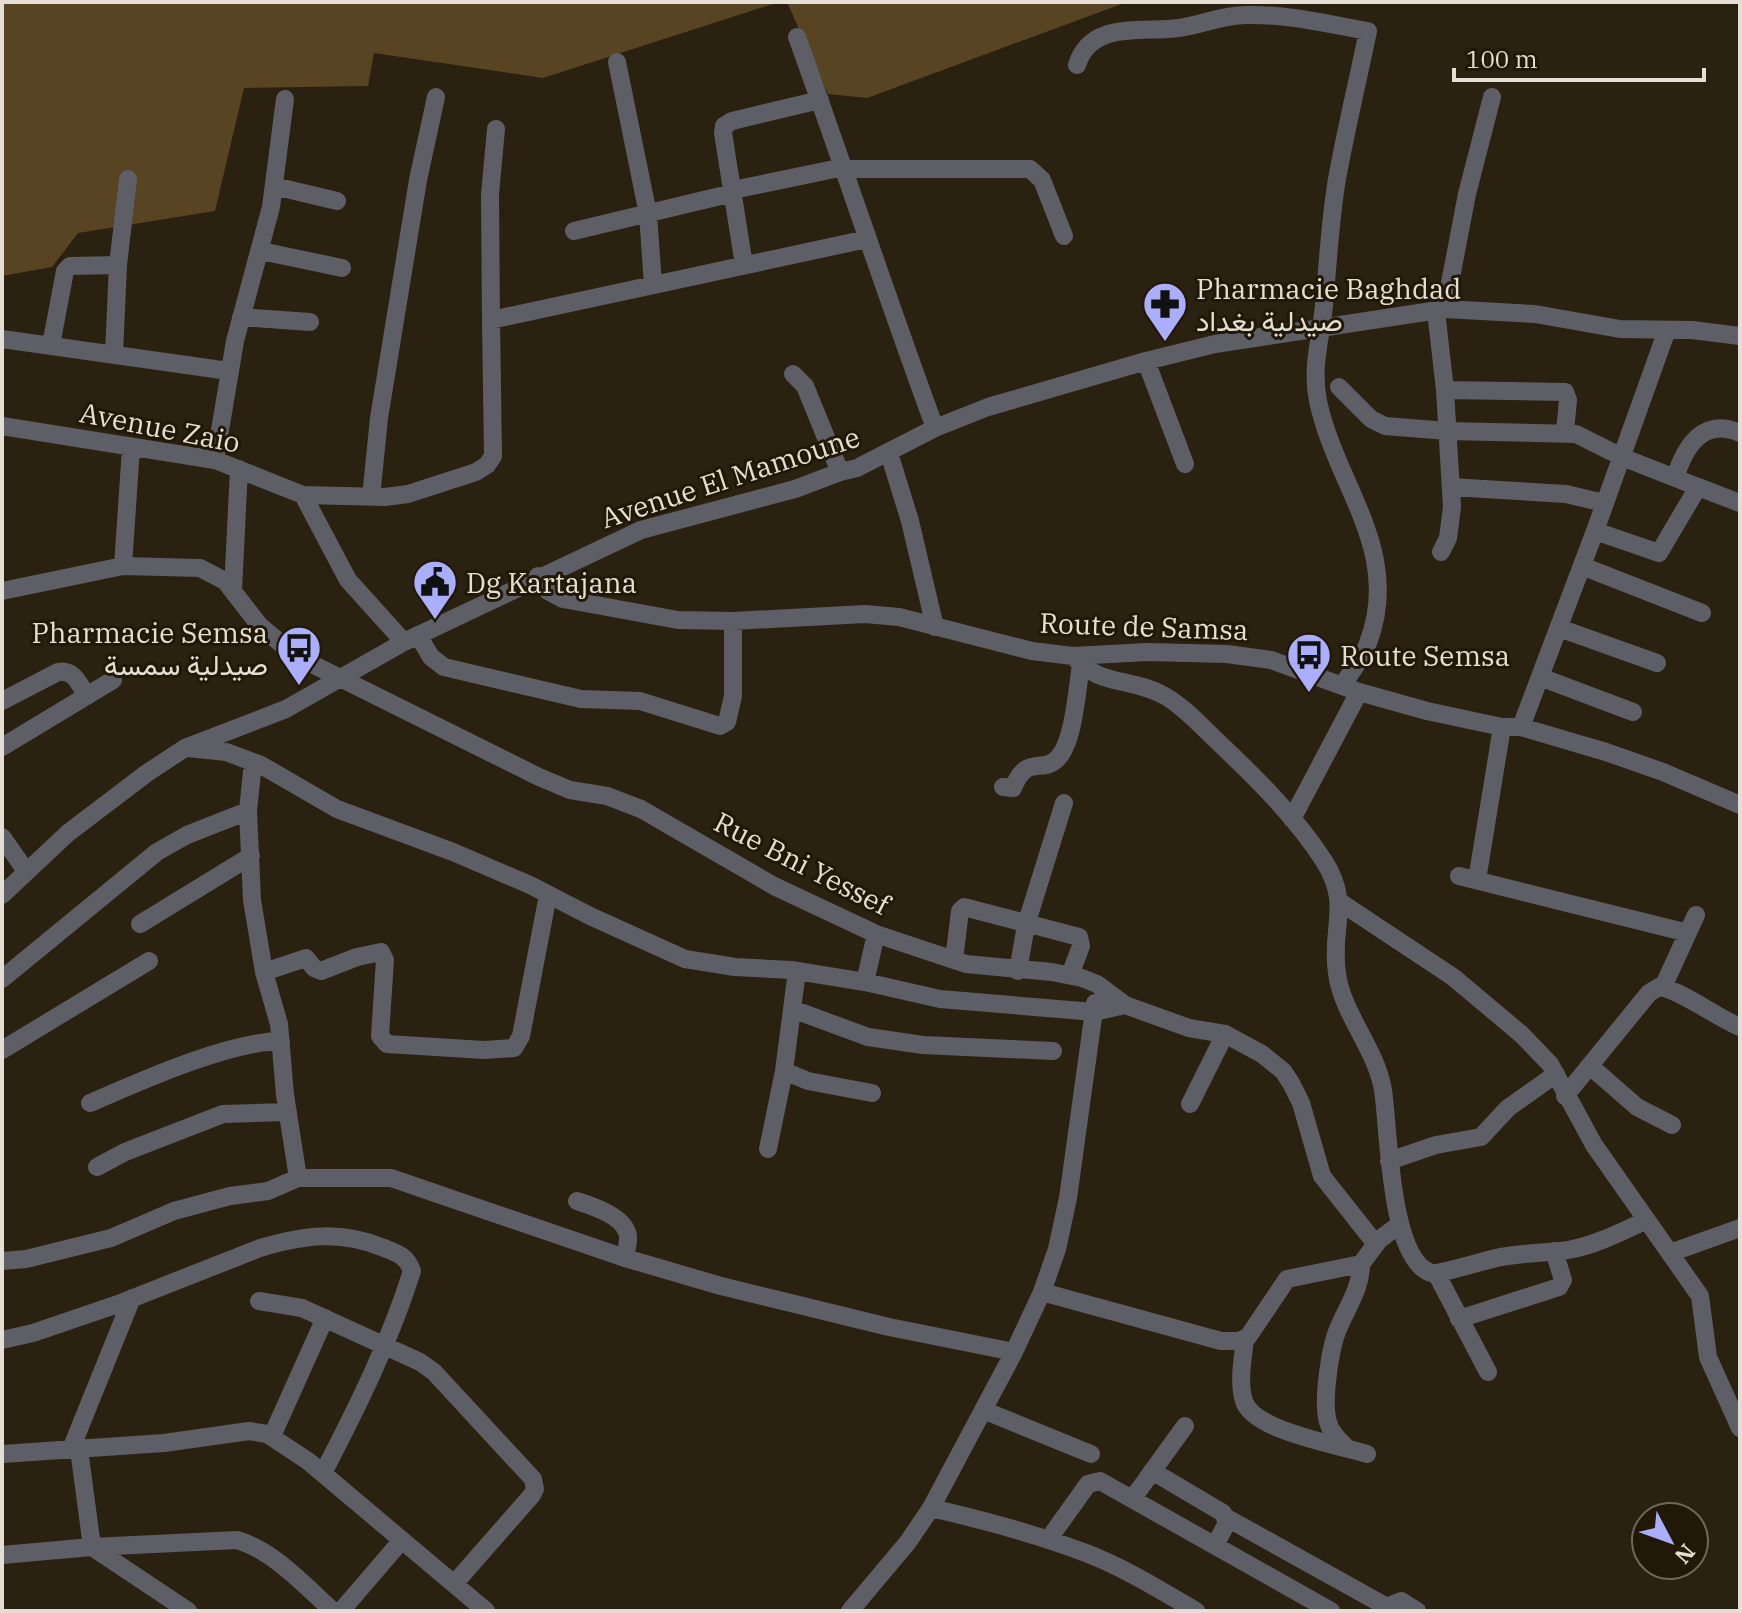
<svg xmlns="http://www.w3.org/2000/svg" width="1742" height="1613" font-family="'IBM Plex Serif',Vazirmatn,serif">
  <style>
    .green { fill: #584423 }
    .lines { fill: none; stroke-linecap: round; stroke-linejoin: round }
    .minor { stroke: #5d5e66; stroke-width: 18 }
    .labels { text-anchor: middle; dominant-baseline: central; stroke-width: 6; stroke-linejoin: round; paint-order: stroke }
    .poi-label { font-size: 28px; fill: #e5ded4; stroke: #211808; text-anchor: start }
    .street-label { font-size: 28px; fill: #e5ded4; stroke: #211808 }
  </style>
  <rect width="100%" height="100%" fill="#2b2111"/>
  <path class="green" d="M2 2H779L543 78 374 53 368 86 244 88 215 211 78 233 52 267 2 276Z
    M787 2H1127L867 98 828 94Z"/>
  <g class="lines">
    <path class="minor" d="M797 37C844 167 887 298 935 428
      M617 62 648 214 653 285
      M1077 65C1091 20 1143 33 1179 28 1201 25 1223 15 1246 15 1287 14 1328 24 1368 31 1358 80 1346 129 1337 179 1330 220 1328 263 1324 305 1321 338 1311 367 1318 401 1336 486 1403 551 1368 643 1363 658 1352 671 1343 684
      M845 169H1030L1042 180 1064 236
      M274 186 337 201
      M733 190 844 167
      M574 231 733 193
      M261 251 342 268
      M744 265 723 133 724 126 732 121 820 100
      M1445 309 1467 194 1492 97
      M1436 311 1445 390 1452 507 1448 538 1441 552
      M241 317 310 322
      M491 320 490 194 496 129
      M2 339 229 371
      M51 345 65 271 70 266 118 265
      M114 353 118 265 128 179
      M1146 361 1185 464
      M793 374 805 386 840 472
      M1339 387 1371 419 1385 426 1448 431 1576 434 1622 457 1698 487 1659 553 1595 531
      M1445 390 1565 392 1568 400 1565 432
      M2 426 215 460 303 495 385 497 408 494 476 472 487 465 493 456 491 320 867 239
      M889 453 910 521 935 627
      M215 460 235 341 271 207 285 99
      M1675 478C1685 446 1703 417 1740 433
      M1451 487 1566 494 1604 503
      M1698 487 1740 503
      M303 495 348 580 404 642
      M371 497 379 418 418 180 436 97
      M123 566 131 448
      M1582 566 1702 613
      M538 576 548 591 563 599 678 620 733 621 865 614 899 617 1032 651 1073 656 1147 652 1227 654 1271 660 1359 692 1427 711 1502 727H1521L1606 752 1663 772 1740 805
      M233 590 239 469
      M2 591 123 566 200 568 225 581 260 626 296 656 539 777 570 790 607 796 641 809 774 886 876 934 966 964 1052 972 1082 978 1097 984 1125 1005 1189 1028 1225 1034 1262 1054 1283 1071 1291 1083 1301 1103 1322 1176 1375 1243
      M1559 628 1657 663
      M418 635 431 657 444 667 581 699 640 701 720 726 727 722 733 696V621
      M1073 656C1099 687 1131 677 1165 696 1184 707 1199 724 1215 739 1255 777 1295 816 1324 861 1352 905 1330 927 1337 973 1342 1014 1376 1048 1383 1090 1389 1128 1389 1259 1431 1273 1439 1275 1489 1259 1501 1257 1523 1253 1546 1253 1568 1250 1596 1245 1621 1232 1647 1220
      M1540 677 1633 712
      M2 701 58 672C74 669 79 684 87 696
      M1521 727 1595 531 1667 330
      M2 747 113 680
      M188 748 226 752 261 765 337 809 453 852 530 885 590 916 685 959 735 967 791 970 865 982 940 999 1094 1012 1125 1005
      M253 762 248 811 252 900 264 972 279 1024 285 1095 298 1178
      M1003 787 1013 788C1027 753 1042 775 1058 758 1074 741 1077 689 1081 665
      M1292 819 1359 692
      M2 837 26 871
      M1459 876 1688 933
      M1477 880 1502 727
      M2 895 68 833 147 773 185 748 286 709 404 642 641 530 795 489 840 472 857 468 935 428 988 407 1146 361 1215 344 1445 309 1535 314 1620 329 1692 330 1740 336
      M1340 902 1453 977 1521 1034 1550 1064 1594 1145 1700 1296 1708 1357 1740 1428
      M140 924 251 856
      M954 960 960 911 964 907 1079 937 1081 946 1070 975
      M1018 971 1026 925 1064 803
      M264 972 306 958 314 968 321 971 357 957 381 952 385 960 380 1036 387 1044 484 1050 514 1048 521 1036 548 895
      M2 979 157 852 187 835 248 811
      M865 982 876 934
      M1663 987 1696 915
      M792 1009 868 1037 923 1045 1053 1051
      M2 1050 149 961
      M1590 1066 1637 1107 1672 1125
      M784 1071 808 1081 872 1093
      M1565 1096 1649 993 1659 987C1677 988 1718 1018 1740 1027
      M90 1103C141 1081 227 1042 281 1041
      M1190 1104 1225 1034
      M768 1149 784 1071 797 971
      M1389 1161 1436 1145 1481 1137 1508 1108 1556 1074
      M97 1167 125 1152 223 1114 288 1112
      M577 1201C592 1206 621 1215 627 1232 630 1239 626 1250 625 1258
      M1670 1253 1740 1228
      M2 1261 26 1259 111 1238 174 1211 230 1196 268 1191 298 1178H391L625 1258 721 1286 889 1327 1014 1352
      M1436 1273 1488 1372
      M1042 1292 1221 1341H1238L1248 1337 1287 1279 1361 1264 1379 1240 1400 1224
      M259 1301 302 1308 420 1362 434 1372 533 1479 535 1489 532 1495 454 1584
      M1459 1319 1559 1287 1563 1280 1554 1251
      M1245 1339C1243 1358 1238 1382 1244 1401 1253 1431 1339 1445 1367 1454
      M2 1340 33 1333 118 1304 260 1248C304 1235 341 1230 384 1248 397 1253 407 1256 412 1271 390 1341 357 1408 323 1473
      M983 1410 1091 1454
      M272 1436 325 1318
      M1346 1447C1339 1440 1331 1433 1328 1422 1322 1402 1330 1348 1338 1329 1347 1307 1361 1289 1361 1264
      M71 1449 132 1298
      M79 1449 92 1547 188 1611
      M2 1454 164 1443 249 1431 267 1434 308 1461 486 1611
      M1152 1471 1223 1513 1227 1523 1215 1545
      M1133 1498 1185 1426
      M931 1508C984 1520 1035 1534 1086 1553 1125 1568 1160 1590 1196 1611
      M1227 1518 1389 1608
      M1048 1540 1088 1484 1100 1481 1331 1611
      M2 1555 92 1547 237 1540C274 1551 305 1586 333 1611
      M341 1611 402 1540
      M850 1611 908 1542 931 1508 1014 1352 1042 1292 1057 1249 1068 1198 1095 1003
      M1386 1611 1391 1605 1401 1601 1417 1611"/>
  </g>
  <defs>
    <g id="pharmacy-pin" transform="scale(2.3)"><path d="M0 17L-7.5 6A9.5 9.5 0 1 1 7.5 6Z" fill="#abaffb" stroke="#211808"/><path d="M-2-6h4v4h4v4h-4v4h-4v-4h-4v-4h4Z" fill="#111"/></g>
    <g id="civic-pin" transform="scale(2.3)"><path d="M0 17L-7.5 6A9.5 9.5 0 1 1 7.5 6Z" fill="#abaffb" stroke="#211808"/><path d="M-.6-6.5H3V-4.5H.6V-3L4-1V1h2V6H-6V1h2V-1L-.6-3ZM-1.2 2.5V6h2.4V2.5Z" fill="#111"/></g>
    <g id="bus-pin" transform="scale(2.3)"><path d="M0 17L-7.5 6A9.5 9.5 0 1 1 7.5 6Z" fill="#abaffb" stroke="#211808"/><path d="M-5-6H5V4H4V6H2V4H-2V6H-4V4H-5ZM-3.5-4V0h7V-4ZM-3.5 1.2v1.5H-2V1.2ZM2 1.2v1.5H3.5V1.2Z" fill="#111"/></g>
  </defs>
  <g fill-rule="evenodd">
    <use href="#pharmacy-pin" x="1165" y="304"/>
    <use href="#civic-pin" x="435" y="582"/>
    <use href="#bus-pin" x="299" y="648"/>
    <use href="#bus-pin" x="1309" y="655"/>
  </g>
  <g class="labels">
    <g class="poi-label">
      <text x="1196" y="288">Pharmacie Baghdad<tspan x="1196" dy="32">صيدلية بغداد</tspan></text>
      <text x="466" y="582">Dg Kartajana</text>
      <text x="268" y="632" text-anchor="end">Pharmacie Semsa<tspan x="268" dy="32">صيدلية سمسة</tspan></text>
      <text x="1340" y="655">Route Semsa</text>
    </g>
    <g class="street-label">
      <text transform="translate(160 427) rotate(11)">Avenue Zaio</text>
      <text transform="translate(730 477) rotate(-18)">Avenue El Mamoune</text>
      <text transform="translate(1144 626) rotate(2)">Route de Samsa</text>
      <text transform="translate(802 863) rotate(27)">Rue Bni Yessef</text>
    </g>
  </g>
  <rect width="1742" height="1613" fill="none" stroke="#e5ded4" stroke-width="8"/>
  <g transform="translate(1670 1541) rotate(131)"><circle r="38" fill="#211808" stroke="#6f675a" stroke-width="2"/>
  <path d="M0-6L14 30L0 20L-14 30Z" fill="#abaffb"/>
  <text y="-12" font-size="22" font-weight="bold" text-anchor="middle" fill="#e5ded4">N</text>
  </g>
  <path d="M1454 68v12h250v-12" fill="none" stroke="#e5ded4" stroke-width="4"/>
  <text x="1466" y="68" font-size="24" fill="#e5ded4" stroke="#211808" stroke-width="6" paint-order="stroke">100 m</text>
</svg>
